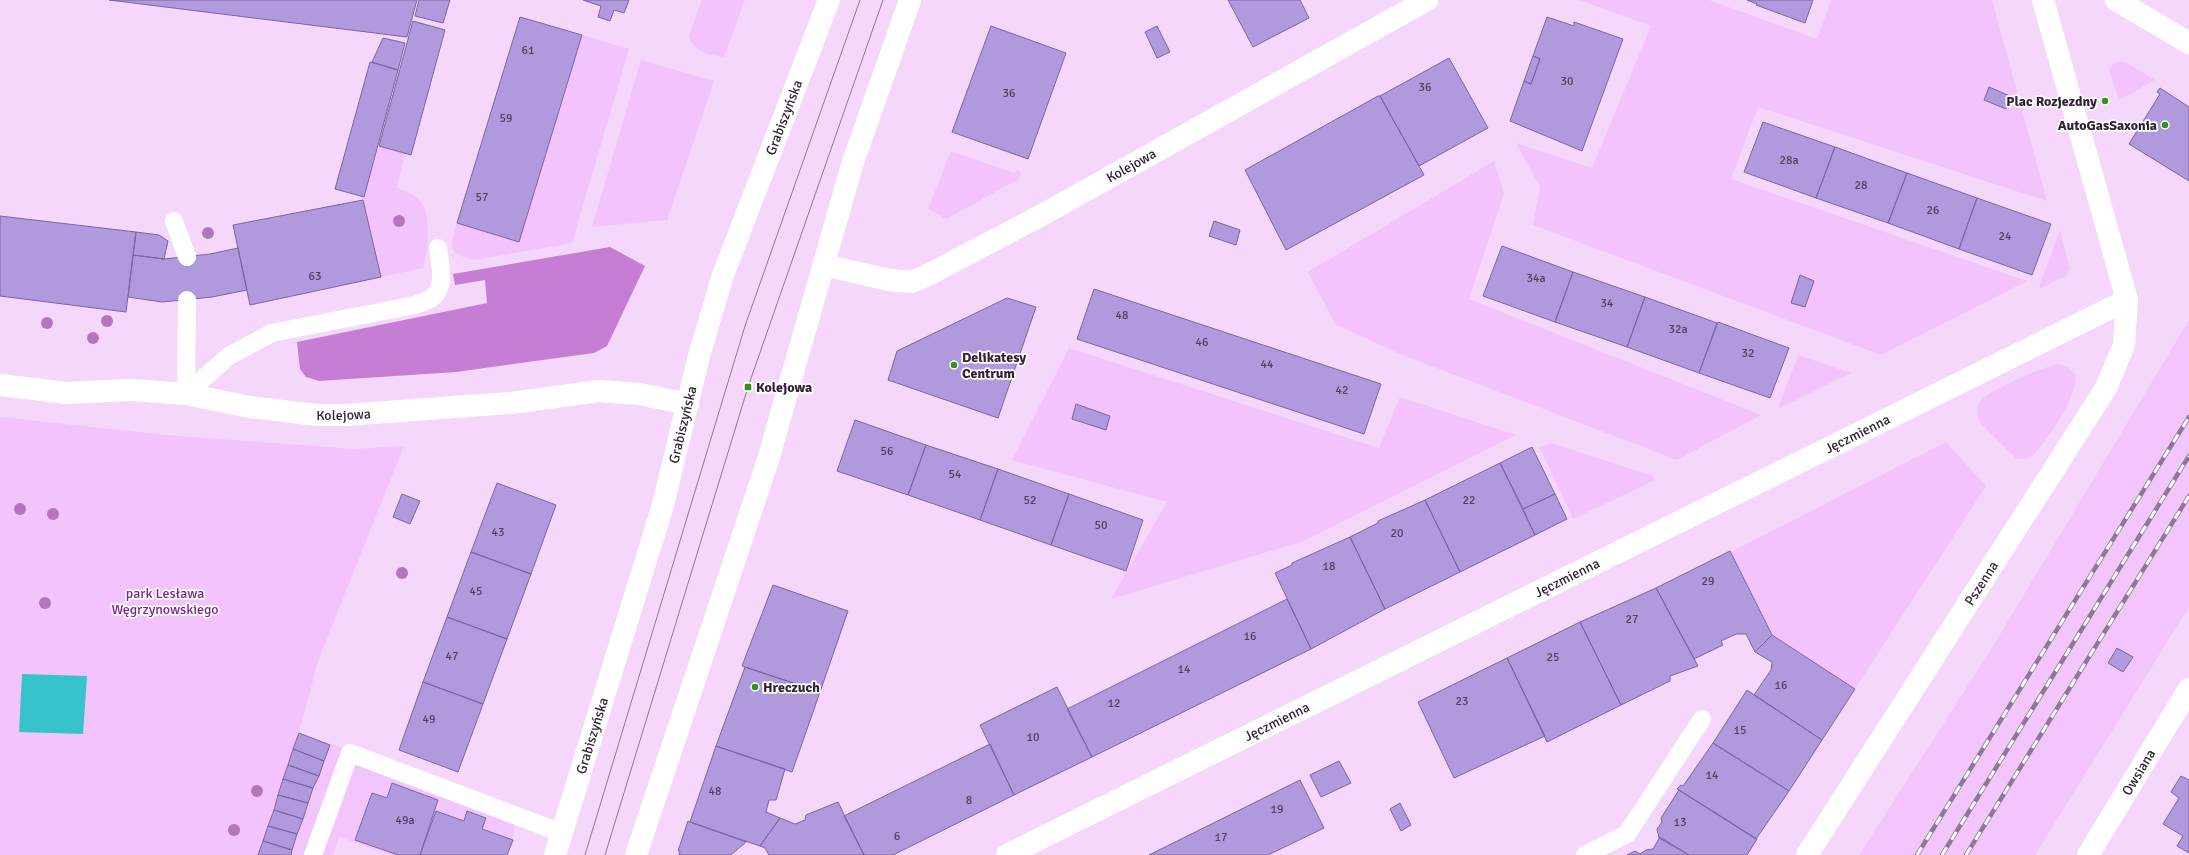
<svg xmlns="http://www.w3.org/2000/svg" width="2189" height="855" font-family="Signika,sans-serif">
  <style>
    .built { fill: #f2c6fc }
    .green { fill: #f2c3fc }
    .forest { fill: #c57ed4 }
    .water { fill: #36c3ca }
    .building { fill: #b099dc; stroke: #7c64a4 }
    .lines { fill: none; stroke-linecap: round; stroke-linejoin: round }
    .service { stroke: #fff; stroke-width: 18 }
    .minor { stroke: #fff; stroke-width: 22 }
    .secondary { stroke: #fff; stroke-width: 22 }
    .tram { stroke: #907795; stroke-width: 1 }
    .rail-casing { stroke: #907795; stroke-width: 4.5 }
    .rail { stroke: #fff; stroke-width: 3; stroke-dasharray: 9; stroke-linecap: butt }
    .tree { fill: #b275be }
    .poi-dot { fill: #309314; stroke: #fff; stroke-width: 1.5 }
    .labels { text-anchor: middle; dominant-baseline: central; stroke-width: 3.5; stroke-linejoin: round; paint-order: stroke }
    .number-label { font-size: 12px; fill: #523e60 }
    .poi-label { font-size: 14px; font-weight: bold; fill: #332037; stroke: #fff; text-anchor: start }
    .street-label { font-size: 14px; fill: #332037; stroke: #fff }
    .park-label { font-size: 14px; fill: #7a248c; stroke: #fff }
  </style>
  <rect width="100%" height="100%" fill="#f6d7fc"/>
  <path class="built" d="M2189 320V607L2035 855H1859L1990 651Z
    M299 733 485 798 515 805 513 840 508 855H392L339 837 333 855H256Z"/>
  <path class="green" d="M702 0H745L724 57C709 55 691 51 689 35Z
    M1580 0H1709L1817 39 1831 0H1992L2047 201 1758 107 1731 179 2027 281 1881 355 1533 225 1540 187 1516 143 1592 168 1651 26Z
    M582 35 629 49 572 243 475 260C466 259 459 256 452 249V242L457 223 519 242Z
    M641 60 714 81 667 220 592 227Z
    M2119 61 2127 63 2155 80 2119 100 2109 70 2113 64Z
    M379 146 405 153 397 187C403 191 413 194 419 199 432 212 428 252 423 268L381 277 363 200Z
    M951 151 1014 173 1018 170 1021 174 1019 179 946 219 928 209Z
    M1494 161 1504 194 1469 299 1761 415 1677 460 1400 354 1335 324 1308 272Z
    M2060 230 2070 269 2067 275 2041 288 2039 287Z
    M1069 348 1379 448 1400 397 1516 435 1304 541 1111 599 1167 502 1012 460Z
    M1798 355 1851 373 1778 409Z
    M2059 364 2067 367 2076 375C2077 399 2049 436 2035 454L2029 458 2017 459C2009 451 1983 428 1979 420 1977 414 1976 407 1980 402 1989 390 2044 366 2059 364Z
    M0 417 166 435 353 449 404 446 318 661 299 733 258 855H0Z
    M1946 442 1986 486 1855 689 1772 635 1731 552Z
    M1551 443 1653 476 1655 480 1573 519 1540 448Z"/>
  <path class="forest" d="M610 247 645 266 607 346 594 353 456 372 319 381 306 377 300 369 297 342 487 303 485 280 455 285 453 274Z"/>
  <path class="water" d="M22 674 87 676 83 734 19 732Z"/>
  <path class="building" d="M109 0H417L407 37Z
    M419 0H450L443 23 415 16Z
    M583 0H629L624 13 614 10 610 21 598 17 601 6Z
    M1228 0H1300L1309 18 1253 47Z
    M1747 0H1813L1805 23 1756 5 1757 4Z
    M520 17 582 35 519 242 457 223Z
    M1547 17 1574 26V22L1623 39 1582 151 1510 121 1524 81 1531 84 1540 59 1533 56Z
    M413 21 445 30 411 155 379 146Z
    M991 26 1066 53 1028 159 952 132Z
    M1157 26 1170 52 1157 58 1145 32Z
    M383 38 405 43 398 70 372 62Z
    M1533 56 1540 59 1531 84 1524 81Z
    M1449 58 1488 128 1419 166 1380 96Z
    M370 62 398 70 364 197 335 189Z
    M1989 87 2010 96 2006 109 1984 100Z
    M2160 88 2189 107V181L2129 144 2160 94 2157 92Z
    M1378 96H1380L1424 175 1286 250 1245 170Z
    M1763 122 1835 147 1816 198 1744 172Z
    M1835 147 1907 173 1888 223 1816 198Z
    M1907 173 1977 198 1959 249 1888 223Z
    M1977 198 2051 224 2032 275 1959 249Z
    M363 200 381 277 250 305 233 225Z
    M0 216 136 232 126 312 0 296Z
    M1214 221 1240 230 1236 245 1209 236Z
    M136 232 159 235 168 241 164 259 133 255Z
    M1502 246 1573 272 1555 322 1483 296Z
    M238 248 247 290 212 297 162 302 128 297 133 255 164 259 210 254Z
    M1573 272 1645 297 1627 347 1555 322Z
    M1800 275 1814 281 1805 307 1791 303Z
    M1094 289 1381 384 1364 434 1077 339Z
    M1645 297 1717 323 1699 373 1627 347Z
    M1007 298 1036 307 998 418 888 380 897 351Z
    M1718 322 1789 348 1770 398 1699 373Z
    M1076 404 1110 416 1106 430 1072 419Z
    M855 420 926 445 908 495 837 471Z
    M926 445 998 469 980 520 908 495Z
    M1532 447 1555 494 1523 509 1500 463Z
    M1500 463 1535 535 1460 572 1425 500Z
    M998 469 1069 494 1051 545 980 520Z
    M497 483 556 505 531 574 471 552Z
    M402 494 420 501 410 524 393 517Z
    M1069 494 1143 520 1126 571 1051 545Z
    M1555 494 1567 519 1535 535 1523 509Z
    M1425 500 1460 572 1385 609 1350 537 1378 523V521Z
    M1350 537 1385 609 1311 649 1275 573 1292 565V563Z
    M1730 551 1772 635 1755 652 1746 634H1736L1721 641 1723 645 1694 659 1656 588Z
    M471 552 531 574 507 639 447 617Z
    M773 585 848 611 820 692 742 666Z
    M1656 588 1698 666 1670 676V681L1621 705 1580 622Z
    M1287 599 1311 649 1092 757 1067 709Z
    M447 617 507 639 483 704 423 682Z
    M1580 622 1621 705 1547 742 1507 658Z
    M1772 635 1855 689 1822 740 1754 695 1771 670 1772 662 1755 652Z
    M2117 648 2133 657 2123 672 2108 663Z
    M1507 658 1545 736 1454 778 1418 702Z
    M745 667 820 692 792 772 716 746Z
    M423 682 483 704 458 772 399 750Z
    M1057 687 1092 757 1014 795 980 725Z
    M1747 690 1822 740 1789 791 1713 743Z
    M299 733 330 745 324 761 293 749Z
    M1713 743 1789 791 1756 839 1677 789 1681 785 1683 786Z
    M990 744 1014 795 893 855H864L844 816Z
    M716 746 785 769 776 800H769L766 812 780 818 760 846 690 822Z
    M293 749 324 761 319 776 288 765Z
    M1339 761 1351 783 1321 797 1310 775Z
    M288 765 319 776 313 788 283 779Z
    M2181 776 2189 780V853L2177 846 2183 836 2163 824 2179 798 2171 792Z
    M283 779 313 788 308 803 278 795Z
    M1300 780 1324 828 1268 855H1149Z
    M392 783 438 800 420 855H398L355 840 372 793 387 798Z
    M1679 790 1757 839 1747 855H1689L1659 838 1657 829 1662 822 1661 818Z
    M278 795 308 803 303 819 274 810Z
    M838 802 864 855H769L765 848 760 846 780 818 795 824 805 820 806 815Z
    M1400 803 1411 825 1401 831 1390 809Z
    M274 810 303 819 297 834 268 826Z
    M436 811 464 821 467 811 486 818 482 829 513 840 507 855H420Z
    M688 821 690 822 746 842 731 855H679L680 851H678Z
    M268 826 297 834 292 850 263 841Z
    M1660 837 1689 855H1627L1635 851 1640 854 1646 850 1653 849Z
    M263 841 292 850 291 855H258Z"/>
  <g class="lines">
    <path class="service" d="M174 221 187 257
      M186 394 229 356 272 333 415 305C419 303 426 302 430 299 447 289 440 264 438 248
      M186 394 187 300
      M313 855 350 753 562 833
      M1585 855 1627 834 1702 719"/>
    <g class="minor">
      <path d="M2116 0 2189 43"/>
      <path id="s1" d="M824 265 889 280 911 282 926 276 1042 215 1427 0"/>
      <path id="s2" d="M0 385 66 393 131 390 186 394 250 407 317 415H345L511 403 599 391 639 394 688 404"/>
      <path id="s3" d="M1007 855 2127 300"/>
      <path id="s4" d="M1807 855 2106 388 2124 345 2127 300 2043 0"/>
      <path id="s5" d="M2088 855 2189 689"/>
    </g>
    <g class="secondary">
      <path id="s6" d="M555 855 663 505 699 356 723 275 829 0"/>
      <path d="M636 855 768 460 852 165 910 0"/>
    </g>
    <path class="tram" d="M585 855 745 326 860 0
      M605 855 748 387 883 0"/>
    <g class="rail-casing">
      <path id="rail" d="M1917 855 2189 417
        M1942 855 2189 456
        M1966 855 2189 496"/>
    </g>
    <use href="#rail" class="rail"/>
  </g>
  <g class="tree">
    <circle cx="399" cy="221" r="6"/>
    <circle cx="208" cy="233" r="6"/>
    <circle cx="107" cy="321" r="6"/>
    <circle cx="47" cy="323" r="6"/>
    <circle cx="93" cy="338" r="6"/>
    <circle cx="20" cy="509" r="6"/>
    <circle cx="53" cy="514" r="6"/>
    <circle cx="402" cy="573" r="6"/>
    <circle cx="45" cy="603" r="6"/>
    <circle cx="257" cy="791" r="6"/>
    <circle cx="234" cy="830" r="6"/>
  </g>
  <g class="poi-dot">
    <circle cx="2105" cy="101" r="4"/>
    <circle cx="2165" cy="125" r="4"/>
    <circle cx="954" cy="365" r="4"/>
    <rect x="744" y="383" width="8" height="8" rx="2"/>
    <circle cx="755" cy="687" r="4"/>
  </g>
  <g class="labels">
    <g class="number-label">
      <text x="528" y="50">61</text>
      <text x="1567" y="81">30</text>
      <text x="1425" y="87">36</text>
      <text x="1009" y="93">36</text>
      <text x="506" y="118">59</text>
      <text x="1789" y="160">28a</text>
      <text x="1861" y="185">28</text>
      <text x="482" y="197">57</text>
      <text x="1933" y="210">26</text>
      <text x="2005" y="236">24</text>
      <text x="315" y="276">63</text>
      <text x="1536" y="278">34a</text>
      <text x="1607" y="303">34</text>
      <text x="1122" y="315">48</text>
      <text x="1678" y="329">32a</text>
      <text x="1202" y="342">46</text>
      <text x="1748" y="353">32</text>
      <text x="1267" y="364">44</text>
      <text x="1342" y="390">42</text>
      <text x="887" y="451">56</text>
      <text x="955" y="474">54</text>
      <text x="1030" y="500">52</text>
      <text x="1469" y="500">22</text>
      <text x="1101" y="525">50</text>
      <text x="498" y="532">43</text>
      <text x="1397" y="533">20</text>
      <text x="1329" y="566">18</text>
      <text x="1708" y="581">29</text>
      <text x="476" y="591">45</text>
      <text x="1632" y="619">27</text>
      <text x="1250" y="636">16</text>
      <text x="452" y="656">47</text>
      <text x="1553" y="657">25</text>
      <text x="1184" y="669">14</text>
      <text x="1781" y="685">16</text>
      <text x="1462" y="701">23</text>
      <text x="1114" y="703">12</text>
      <text x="429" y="719">49</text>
      <text x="1740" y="730">15</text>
      <text x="1033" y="737">10</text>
      <text x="1712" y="775">14</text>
      <text x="715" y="791">48</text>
      <text x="969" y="800">8</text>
      <text x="1277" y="809">19</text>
      <text x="405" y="820">49a</text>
      <text x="1680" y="822">13</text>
      <text x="897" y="836">6</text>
      <text x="1221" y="837">17</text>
    </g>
    <g class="poi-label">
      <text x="2097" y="101" text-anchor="end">Plac Rozjezdny</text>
      <text x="2157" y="125" text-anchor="end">AutoGasSaxonia</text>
      <text x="962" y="357">Delikatesy<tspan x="962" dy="16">Centrum</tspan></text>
      <text x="756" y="387">Kolejowa</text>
      <text x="763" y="687">Hreczuch</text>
    </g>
    <g class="street-label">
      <text stroke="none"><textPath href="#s6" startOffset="773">Grabiszyńska</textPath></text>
      <text stroke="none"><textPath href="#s1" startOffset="338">Kolejowa</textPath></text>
      <text stroke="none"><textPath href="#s2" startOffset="346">Kolejowa</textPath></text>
      <text stroke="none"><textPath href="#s6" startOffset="449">Grabiszyńska</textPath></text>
      <text stroke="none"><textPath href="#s3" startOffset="949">Jęczmienna</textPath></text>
      <text stroke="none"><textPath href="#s3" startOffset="625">Jęczmienna</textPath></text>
      <text stroke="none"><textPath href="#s4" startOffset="323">Pszenna</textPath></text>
      <text stroke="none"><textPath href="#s3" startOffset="301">Jęczmienna</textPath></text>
      <text stroke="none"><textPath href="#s6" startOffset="125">Grabiszyńska</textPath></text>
      <text stroke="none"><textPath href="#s5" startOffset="97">Owsiana</textPath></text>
    </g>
    <g class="park-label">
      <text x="165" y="593">park Lesława<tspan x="165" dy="16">Węgrzynowskiego</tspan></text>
    </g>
  </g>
</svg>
